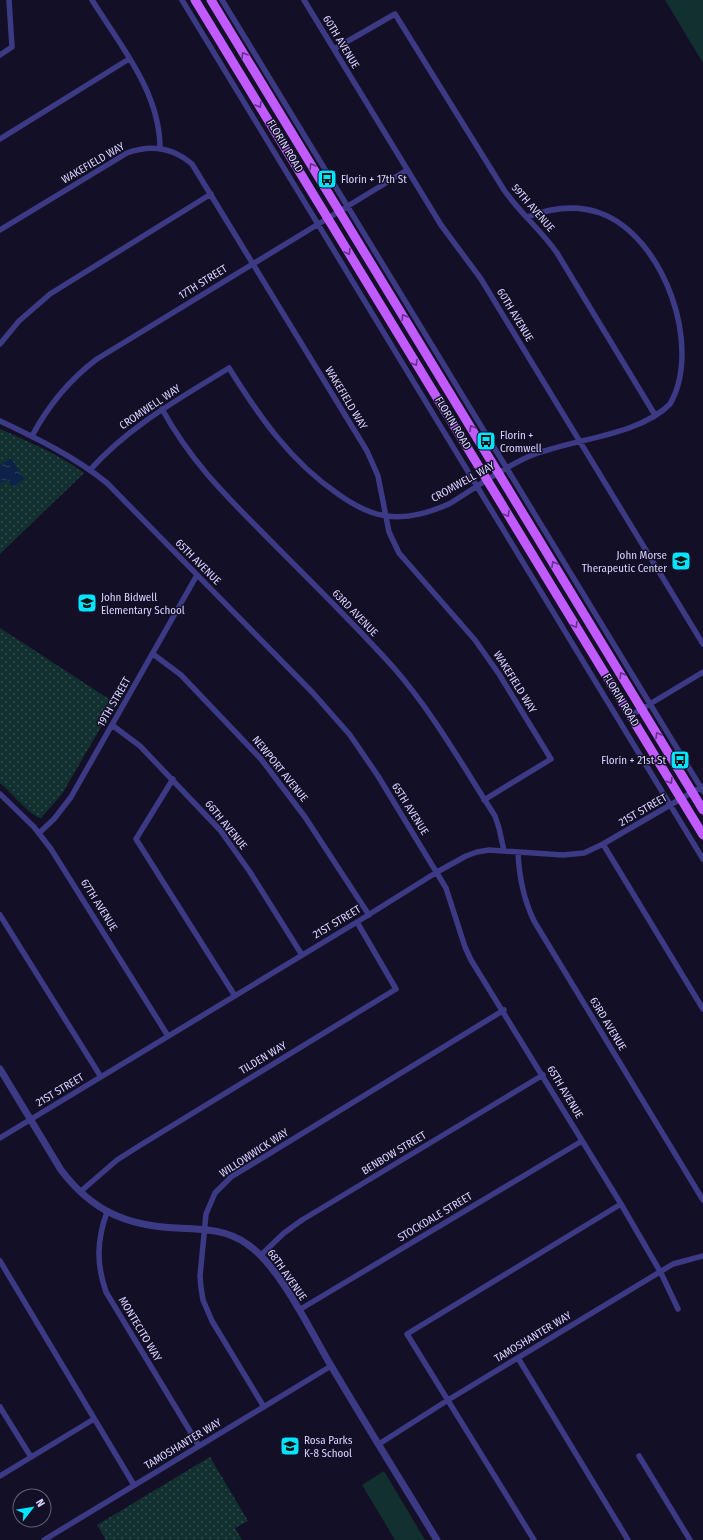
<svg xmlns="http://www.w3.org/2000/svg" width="703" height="1540" font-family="'Fira Sans Condensed',sans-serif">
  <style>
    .grass { fill: #12302f }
    .park { fill: url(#park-dots) }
    .water { fill: url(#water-ripples) }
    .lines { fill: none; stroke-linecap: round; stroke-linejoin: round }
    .minor { stroke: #3d3a85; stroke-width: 5.5 }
    .tertiary { stroke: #3d3a85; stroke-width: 7 }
    .primary { stroke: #c25bff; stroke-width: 9 }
    .oneway { stroke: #623188 }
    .labels { text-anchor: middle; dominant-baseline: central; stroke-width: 3; stroke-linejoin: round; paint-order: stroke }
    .street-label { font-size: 11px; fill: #d9d4ff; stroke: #130f26 }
    .poi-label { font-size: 11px; fill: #d9d4ff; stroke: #130f26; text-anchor: start }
  </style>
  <defs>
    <pattern id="park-dots" width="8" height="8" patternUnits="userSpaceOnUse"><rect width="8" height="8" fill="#12302f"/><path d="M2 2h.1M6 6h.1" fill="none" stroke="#344d4e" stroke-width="1.8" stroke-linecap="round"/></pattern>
    <pattern id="water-ripples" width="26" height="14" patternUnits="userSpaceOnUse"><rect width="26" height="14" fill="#0c2248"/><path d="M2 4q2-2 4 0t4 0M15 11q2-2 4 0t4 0" fill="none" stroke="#2f4163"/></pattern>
  </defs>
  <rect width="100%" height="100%" fill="#130f26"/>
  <path class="grass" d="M665 0H703V63Z
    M384 1471 425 1540H395L362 1485Z"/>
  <path class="park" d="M0 429C29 442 59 454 84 473L0 554Z
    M0 628 115 703 62 794 41 818C31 817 10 791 0 783Z
    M210 1457 248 1521 235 1528 242 1540H106L97 1525Z"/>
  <path class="water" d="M11 458 24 479 12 487 8 479 0 484V465Z"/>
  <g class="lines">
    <path class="minor" d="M92 0C120 45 160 92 160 148
      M182 0 703 859
      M222 0 703 791
      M304 0 441 225 481 279 703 644
      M334 49 395 14 504 190C520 213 541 230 557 253L655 415
      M0 55 12 47 9 0
      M0 139 129 59
      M0 230 127 153C151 144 172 147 192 164L367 451 378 476 389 532 399 553 475 640 499 674 551 759 484 800
      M0 344 19 321 50 294 211 194
      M162 409C189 458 220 490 259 529 304 575 351 620 394 668 434 714 462 765 495 816L499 828 504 851
      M0 421C38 439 75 457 107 483L313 693 350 735 378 776 446 888 465 947 471 960 621 1204 661 1273 678 1309
      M32 436C49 404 69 380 97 359L407 170
      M90 470C129 426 179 399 229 368 259 416 290 461 338 494 352 504 369 514 387 516 409 519 430 512 449 504 475 488 502 468 530 456 571 439 639 436 670 404 703 347 664 236 600 213 575 204 551 208 527 217
      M153 654 181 675 261 759 305 817 369 915
      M630 716 703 672
      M112 725 140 746 220 830 250 872 302 955
      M173 779 136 839 235 996
      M0 794 34 827 51 849 168 1036
      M39 833 54 819 71 797 197 575
      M603 844 703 1009
      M518 852C519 877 523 898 534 921L703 1200
      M0 915 101 1077
      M0 1138 357 922 437 872 466 856 477 852 489 850 563 855 584 853 603 844 703 786
      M80 1192 117 1160 139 1146 396 989 357 922
      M107 1212C97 1240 96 1263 106 1292L199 1446
      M261 1255 284 1233 302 1220 543 1075
      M0 1261 134 1485
      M299 1310 582 1141
      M518 1358 628 1540
      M0 1407 31 1457
      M264 1407 212 1321 203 1300 201 1288 200 1276 206 1214 215 1193 231 1177 504 1010
      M379 1444 448 1400 673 1264 703 1256
      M639 1456 690 1540
      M0 1476 94 1419
      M44 1540 331 1366
      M534 1540 407 1334 621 1204"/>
    <path class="tertiary" d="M0 1069 61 1170C92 1211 127 1226 177 1228 202 1229 226 1229 247 1244 279 1265 310 1330 330 1364 365 1423 401 1481 437 1540"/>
    <path class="primary" d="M195 0 703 835
      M211 0 703 810"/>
  </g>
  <defs><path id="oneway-chevron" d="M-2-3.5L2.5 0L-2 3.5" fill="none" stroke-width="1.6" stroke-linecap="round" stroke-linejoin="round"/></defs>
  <g class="oneway">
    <use href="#oneway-chevron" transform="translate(244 55) rotate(-121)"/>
    <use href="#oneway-chevron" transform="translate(259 105) rotate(59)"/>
    <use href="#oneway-chevron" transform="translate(312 166) rotate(-121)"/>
    <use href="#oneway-chevron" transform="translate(348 252) rotate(59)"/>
    <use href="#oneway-chevron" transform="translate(404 317) rotate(-121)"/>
    <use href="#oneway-chevron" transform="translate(415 363) rotate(59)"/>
    <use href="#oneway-chevron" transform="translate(472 428) rotate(-121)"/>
    <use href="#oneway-chevron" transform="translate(507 514) rotate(59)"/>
    <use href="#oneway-chevron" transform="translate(554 564) rotate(-121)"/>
    <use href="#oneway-chevron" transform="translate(575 625) rotate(59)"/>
    <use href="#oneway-chevron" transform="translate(622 675) rotate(-121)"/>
    <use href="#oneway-chevron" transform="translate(658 735) rotate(-121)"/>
    <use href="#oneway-chevron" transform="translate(670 781) rotate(58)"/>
  </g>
  <defs>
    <g id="bus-square" transform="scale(1)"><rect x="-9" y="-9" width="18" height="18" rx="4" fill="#00e5ff" stroke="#130f26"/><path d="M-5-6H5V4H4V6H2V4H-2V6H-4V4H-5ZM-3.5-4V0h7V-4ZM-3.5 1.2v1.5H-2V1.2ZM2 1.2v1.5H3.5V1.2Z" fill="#111"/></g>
    <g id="school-square" transform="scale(1)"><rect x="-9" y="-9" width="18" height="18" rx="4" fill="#00e5ff" stroke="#130f26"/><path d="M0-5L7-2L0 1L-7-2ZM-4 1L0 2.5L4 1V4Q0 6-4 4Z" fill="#111"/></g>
  </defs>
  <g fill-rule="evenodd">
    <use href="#bus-square" x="327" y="179"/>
    <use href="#bus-square" x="486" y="441"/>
    <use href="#school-square" x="681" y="561"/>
    <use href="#school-square" x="87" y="603"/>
    <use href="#bus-square" x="680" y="760"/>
    <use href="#school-square" x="290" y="1446"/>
  </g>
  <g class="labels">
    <g class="street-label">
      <text transform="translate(341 42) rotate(59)">60TH AVENUE</text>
      <text transform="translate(285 146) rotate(59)">FLORIN ROAD</text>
      <text transform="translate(93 163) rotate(-30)">WAKEFIELD WAY</text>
      <text transform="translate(533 208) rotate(49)">59TH AVENUE</text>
      <text transform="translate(203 282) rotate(-32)">17TH STREET</text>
      <text transform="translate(515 315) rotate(59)">60TH AVENUE</text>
      <text transform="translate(346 398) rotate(59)">WAKEFIELD WAY</text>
      <text transform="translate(150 407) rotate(-34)">CROMWELL WAY</text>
      <text transform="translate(453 423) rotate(59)">FLORIN ROAD</text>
      <text transform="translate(463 482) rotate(-29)">CROMWELL WAY</text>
      <text transform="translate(198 562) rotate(45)">65TH AVENUE</text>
      <text transform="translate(355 613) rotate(46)">63RD AVENUE</text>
      <text transform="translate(515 682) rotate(58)">WAKEFIELD WAY</text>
      <text transform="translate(621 700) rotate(59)">FLORIN ROAD</text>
      <text transform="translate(114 702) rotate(-60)">19TH STREET</text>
      <text transform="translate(280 769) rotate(51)">NEWPORT AVENUE</text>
      <text transform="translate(410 809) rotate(58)">65TH AVENUE</text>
      <text transform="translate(643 810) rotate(-30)">21ST STREET</text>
      <text transform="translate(226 825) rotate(51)">66TH AVENUE</text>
      <text transform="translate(99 905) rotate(58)">67TH AVENUE</text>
      <text transform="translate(337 922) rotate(-31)">21ST STREET</text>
      <text transform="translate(608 1024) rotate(59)">63RD AVENUE</text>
      <text transform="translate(263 1058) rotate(-31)">TILDEN WAY</text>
      <text transform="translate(60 1090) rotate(-31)">21ST STREET</text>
      <text transform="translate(565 1092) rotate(59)">65TH AVENUE</text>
      <text transform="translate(254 1153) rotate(-33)">WILLOWWICK WAY</text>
      <text transform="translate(394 1153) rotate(-31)">BENBOW STREET</text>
      <text transform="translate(435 1217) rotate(-31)">STOCKDALE STREET</text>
      <text transform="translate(287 1275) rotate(55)">68TH AVENUE</text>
      <text transform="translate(140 1329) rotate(59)">MONTECITO WAY</text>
      <text transform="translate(533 1337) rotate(-31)">TAMOSHANTER WAY</text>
      <text transform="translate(183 1444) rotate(-31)">TAMOSHANTER WAY</text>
    </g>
    <g class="poi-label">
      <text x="341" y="179">Florin + 17th St</text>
      <text x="500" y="435">Florin +<tspan x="500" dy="13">Cromwell</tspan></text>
      <text x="667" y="555" text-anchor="end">John Morse<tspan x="667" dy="13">Therapeutic Center</tspan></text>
      <text x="101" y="597">John Bidwell<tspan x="101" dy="13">Elementary School</tspan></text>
      <text x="666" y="760" text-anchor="end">Florin + 21st St</text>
      <text x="304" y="1440">Rosa Parks<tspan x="304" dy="13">K-8 School</tspan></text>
    </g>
  </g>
  <g transform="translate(32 1508) rotate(59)"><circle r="19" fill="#130f26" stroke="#625e7d"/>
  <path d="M0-3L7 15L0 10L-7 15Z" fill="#00e5ff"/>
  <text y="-6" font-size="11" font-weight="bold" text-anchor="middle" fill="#d9d4ff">N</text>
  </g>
</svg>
